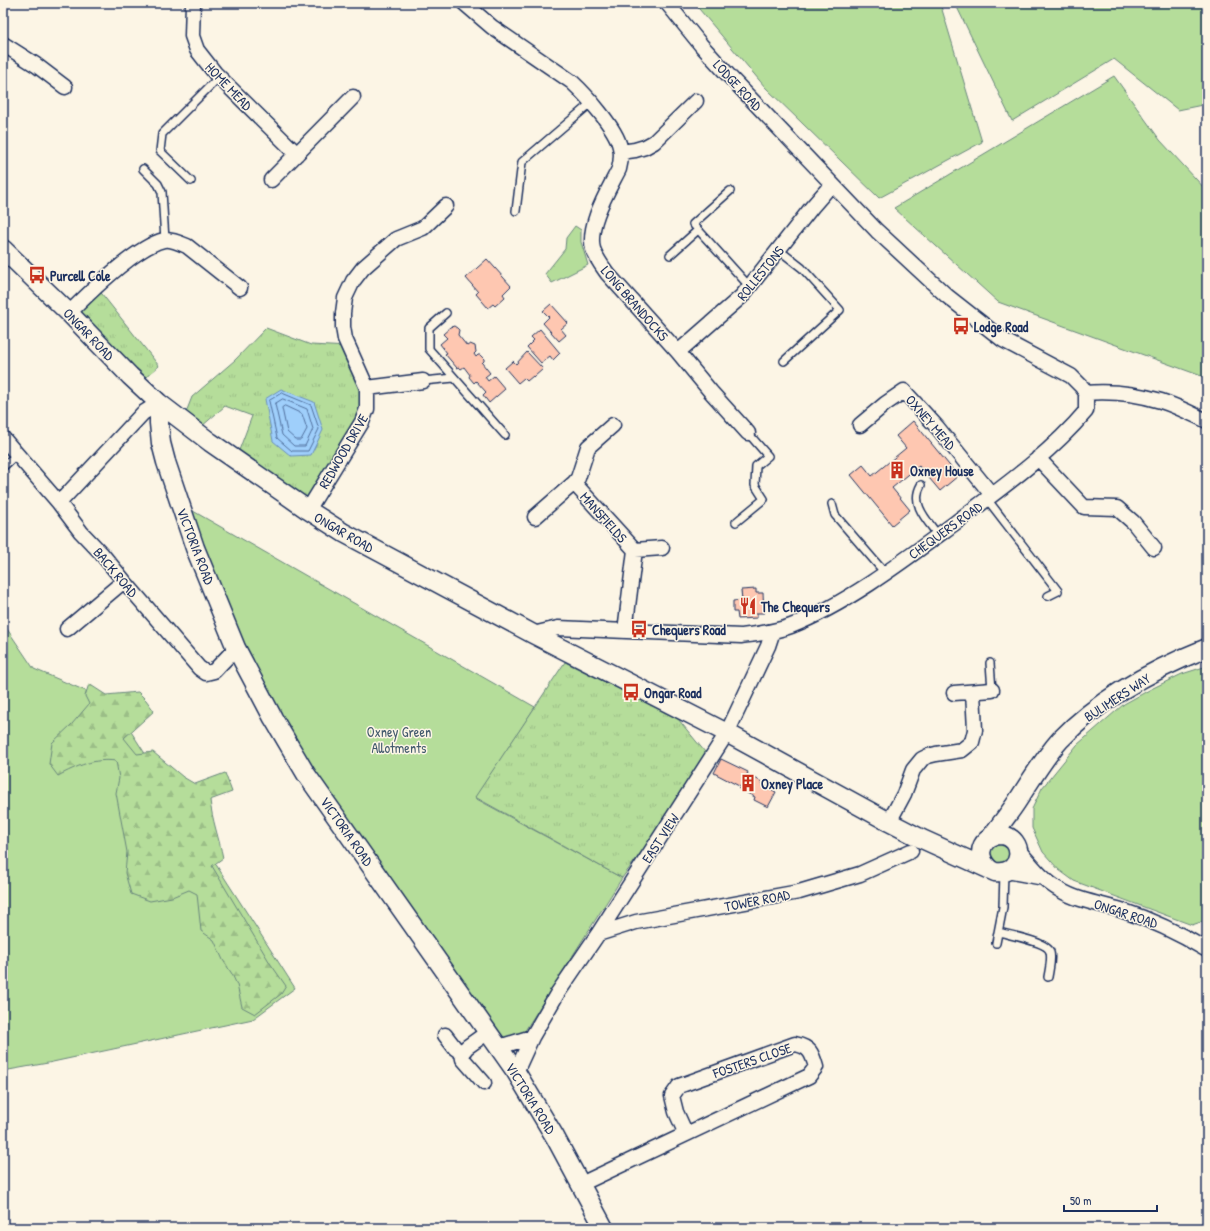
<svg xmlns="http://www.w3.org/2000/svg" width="1210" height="1231" font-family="'Patrick Hand',sans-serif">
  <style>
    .green { fill: #b5dd9a; stroke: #68867c }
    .forest { fill: url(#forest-firs); stroke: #68867c }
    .park { fill: url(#park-tufts); stroke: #68867c }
    .water { fill: #9fcffb; stroke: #6a8fbc }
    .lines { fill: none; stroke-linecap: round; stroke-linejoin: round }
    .shore { stroke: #506f9d; stroke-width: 1 }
    .building { fill: #fec7b1; stroke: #1b2f5e }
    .service-casing { stroke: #1b2f5e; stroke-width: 10 }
    .minor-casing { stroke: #1b2f5e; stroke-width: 17 }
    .tertiary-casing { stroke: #1b2f5e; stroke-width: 21 }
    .service { stroke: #fcf5e5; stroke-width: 7 }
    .minor { stroke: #fcf5e5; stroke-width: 14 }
    .tertiary { stroke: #fcf5e5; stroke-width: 18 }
    .labels { text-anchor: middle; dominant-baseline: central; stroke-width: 3; stroke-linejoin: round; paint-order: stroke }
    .street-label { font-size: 14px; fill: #1b2f5e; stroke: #fcf5e5 }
    .poi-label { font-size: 14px; font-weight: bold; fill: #1b2f5e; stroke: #fcf5e5; text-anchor: start }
    .park-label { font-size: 14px; fill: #425a6d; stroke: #fcf5e5 }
  </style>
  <defs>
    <pattern id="forest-firs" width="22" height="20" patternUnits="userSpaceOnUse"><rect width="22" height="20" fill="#b5dd9a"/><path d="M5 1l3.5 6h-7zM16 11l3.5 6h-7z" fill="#9bbe87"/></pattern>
    <pattern id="park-tufts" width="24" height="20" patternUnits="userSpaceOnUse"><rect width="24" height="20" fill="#b5dd9a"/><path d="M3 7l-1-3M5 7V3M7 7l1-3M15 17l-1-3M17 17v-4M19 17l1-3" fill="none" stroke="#9bbe87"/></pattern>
  </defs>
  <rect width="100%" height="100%" fill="#fcf5e5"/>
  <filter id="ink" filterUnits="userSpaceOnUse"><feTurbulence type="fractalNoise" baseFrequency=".025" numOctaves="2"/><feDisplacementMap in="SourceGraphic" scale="8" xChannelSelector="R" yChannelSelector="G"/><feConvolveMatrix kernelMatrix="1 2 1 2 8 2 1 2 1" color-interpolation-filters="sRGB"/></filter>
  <g filter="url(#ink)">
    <path class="green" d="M694 3H940L982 142 879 198 765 87Z
      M955 3H1207V104L1178 110 1114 59 1012 121Z
      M1114 76 1160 140 1207 191V378L998 302 894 208Z
      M575 226 581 230V242L588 265 552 283 545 274 565 249 566 238Z
      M179 503 535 707 475 798 622 878 514 1048 516 1072 273 718Z
      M3 623 34 669 112 702 295 988 253 1019 48 1063 3 1071Z
      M1207 666V920L1192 925 1074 881 1059 870 1043 852 1032 828V809L1042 788 1077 745 1124 704 1151 689 1182 674Z
      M990 853a10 10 0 1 1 20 0a10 10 0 1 1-20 0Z"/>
    <path class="forest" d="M89 684 106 695 138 692 146 700 154 711 124 738 137 754 153 752 183 777 195 784 225 773 232 792 210 800C212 820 219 838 223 858L212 866 270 963 286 986 281 994 255 1014 242 1007 237 985 232 974 223 960 214 940 201 931 197 894 189 890 172 897 150 901 131 894 125 873 127 852 116 793 119 778 116 761C94 758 77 766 58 776L49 764 52 743 72 724 89 704 85 696Z"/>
    <path class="park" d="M98 289 159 366 138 384 69 313Z
      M266 328 311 345 349 347 364 400 355 422 307 506 238 453 252 416 225 406 201 427 185 415 192 397 235 360Z
      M565 662 678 719 705 752 710 760 622 878 475 797Z"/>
    <path class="water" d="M281 389 314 402 323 430 311 455 291 456 273 441 265 399Z"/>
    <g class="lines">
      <path class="shore" d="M282 393 311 405 319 429 308 451H292L277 438 269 401Z
        M283 399 307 409 313 429 305 446H294L282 435 275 404Z
        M285 406 302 414 307 429 301 440H296L287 432 282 408Z"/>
    </g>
    <path class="building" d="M487 259 511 286 503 294 505 297 495 306 493 304 488 308 476 294 478 292 466 278Z
      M551 304 568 323 561 329 566 335 559 341 543 323 549 317 543 311Z
      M454 326 457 328 459 330 458 335 467 346 470 344 475 346 476 352 474 354 476 357 478 355H480L484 359V361L482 363 490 373 485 377 488 381 494 376 505 389 489 403 483 395 486 392 476 381 474 383 469 377 470 375 464 367 461 369 459 367 457 368 445 354 447 353 440 344 447 338 443 334 451 327Z
      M540 329 560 353 553 360 550 356 541 363 527 347 534 340 531 337Z
      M527 352 543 369 534 377 533 376 527 381 524 378 518 383 505 368 513 361 516 364Z
      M913 421 958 476 940 491 919 466 892 488 910 510 892 525 851 475 863 465 872 476 906 448 896 436Z
      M756 589V593H763L764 613H757V618L738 619 737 612H733V601L742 600 741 590Z
      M721 759 748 772 747 774 762 782 761 784 776 792 768 807 754 800 755 797 739 789 741 787 714 773Z"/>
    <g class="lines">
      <g class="service-casing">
        <path id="service" d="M143 169 158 184 162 192 165 240
          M191 181 160 151 162 134 219 77
          M730 191 693 224 750 287
          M516 211 522 162 591 103
          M779 250 802 268 840 310 784 361
          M670 255 698 230
          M446 313 429 328V349L505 435
          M423 381 454 378
          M3 467 17 454
          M921 485C910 504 927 520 938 535
          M987 499 1058 591 1048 596
          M832 504 835 515 885 573
          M736 522 764 499 755 485 756 466 768 456 748 433
          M990 663 992 690
          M999 932C1009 935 1048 942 1050 952 1052 960 1049 970 1048 977
          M996 943 1003 907 1004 872"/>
      </g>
      <g class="minor-casing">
        <path id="minor" d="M193 3 192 36 197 50 215 73 297 154
          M464 3 492 27 572 82C586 95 616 128 620 147 622 155 621 161 619 169 608 191 587 225 593 249 596 258 602 266 607 273L678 352 711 392 748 433
          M3 44 36 65 65 87
          M621 152 635 150 645 147 654 142 696 101
          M271 180 353 97
          M69 313C89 293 137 246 164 240 171 239 180 243 187 246L240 288
          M678 352 742 296 812 207 832 184
          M367 388 345 339 343 327V313L345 298 353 281 363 268 396 239 423 228 446 206
          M1086 393C1110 391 1137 394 1161 401 1177 406 1192 414 1207 421
          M860 425 885 404 904 391 937 427 992 495
          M3 438 59 503 81 532 101 553 124 581 199 668 206 673 214 671 236 648
          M1038 458 1084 507 1117 508 1133 522 1154 548
          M574 483 578 478 588 447 613 425
          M59 503 143 413 159 403
          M308 510 362 422 367 409V388L423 381
          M535 517 574 483 635 550 662 548
          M67 629 124 581
          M625 631 635 550
          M533 634 558 628 741 636C757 634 775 632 791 626 847 604 906 559 955 523 1000 489 1049 455 1086 411V393L1082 387 1071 376 1003 340 947 296 877 231 730 77 701 45 667 3
          M954 693 992 690
          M889 822 904 794 913 770 922 759 928 756 936 754 962 750 972 742 975 730 973 692
          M1018 850C1031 864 1043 881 1060 890 1078 901 1101 904 1121 910 1152 920 1179 933 1207 950
          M1007 871 1044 878
          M598 934 636 922 799 892 860 874 911 851
          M445 1035 455 1048 462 1053
          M499 1047 532 1037
          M516 1072 532 1037 557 994 598 934 727 733 768 646 773 631
          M484 1083 463 1059 462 1053 467 1047 488 1032
          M581 1184 809 1076 816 1067C812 1053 810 1047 795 1044L679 1086 672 1096 676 1112 686 1134"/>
      </g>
      <g class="tertiary-casing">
        <path id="tertiary" d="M3 249 69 313 130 376 159 403 210 442 308 510 344 533 533 634 727 733 889 822 922 839 995 872C1024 876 1026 837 1001 835 996 835 991 836 987 840 977 849 981 863 991 870
          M159 403V423L161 443 166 462 195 548 236 648 273 718 306 774 516 1072 555 1137 604 1228
          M991 837C999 826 1008 815 1016 803 1030 782 1043 759 1060 740 1100 698 1154 669 1207 648"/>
      </g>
      <use href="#service" class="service"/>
      <use href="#minor" class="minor"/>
      <use href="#tertiary" class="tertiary"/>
    </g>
  </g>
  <defs>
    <g id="bus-bare" transform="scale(1.38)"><path d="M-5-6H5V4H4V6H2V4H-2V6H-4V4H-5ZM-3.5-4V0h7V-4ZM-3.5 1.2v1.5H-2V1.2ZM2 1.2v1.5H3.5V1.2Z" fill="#c8321e" stroke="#fcf5e5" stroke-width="2.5" paint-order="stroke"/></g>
    <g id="building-bare" transform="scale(1.38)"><path d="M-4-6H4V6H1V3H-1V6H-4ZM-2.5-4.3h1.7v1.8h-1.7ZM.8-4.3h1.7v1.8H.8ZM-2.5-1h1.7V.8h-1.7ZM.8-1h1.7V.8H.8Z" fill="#c8321e" stroke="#fcf5e5" stroke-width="2.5" paint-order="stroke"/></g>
    <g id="restaurant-bare" transform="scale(1.38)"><path d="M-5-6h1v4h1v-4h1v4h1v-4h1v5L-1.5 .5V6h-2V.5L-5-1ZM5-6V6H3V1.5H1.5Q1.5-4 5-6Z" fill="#c8321e" stroke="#fcf5e5" stroke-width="2.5" paint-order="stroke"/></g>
  </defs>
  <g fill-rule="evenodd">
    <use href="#bus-bare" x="37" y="275"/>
    <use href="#bus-bare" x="961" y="326"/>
    <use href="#building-bare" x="897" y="470"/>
    <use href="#restaurant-bare" x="748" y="606"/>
    <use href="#bus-bare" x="639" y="629"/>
    <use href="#bus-bare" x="631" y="692"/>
    <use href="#building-bare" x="748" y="783"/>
  </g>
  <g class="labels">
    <g class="street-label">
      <text transform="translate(738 85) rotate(47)">LODGE ROAD</text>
      <text transform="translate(229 86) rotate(46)">HOME MEAD</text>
      <text transform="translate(760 273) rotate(-51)">ROLLESTONS</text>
      <text transform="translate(635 303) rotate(49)">LONG BRANDOCKS</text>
      <text transform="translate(89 334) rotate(46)">ONGAR ROAD</text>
      <text transform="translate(931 422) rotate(49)">OXNEY MEAD</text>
      <text transform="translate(343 451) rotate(-60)">REDWOOD DRIVE</text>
      <text transform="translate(604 517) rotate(48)">MANSFIELDS</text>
      <text transform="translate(945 530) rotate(-36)">CHEQUERS ROAD</text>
      <text transform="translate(344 532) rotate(30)">ONGAR ROAD</text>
      <text transform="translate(196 546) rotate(69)">VICTORIA ROAD</text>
      <text transform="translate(116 572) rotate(50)">BACK ROAD</text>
      <text transform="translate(1117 697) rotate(-33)">BULIMERS WAY</text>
      <text transform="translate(347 831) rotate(55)">VICTORIA ROAD</text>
      <text transform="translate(660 838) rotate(-57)">EAST VIEW</text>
      <text transform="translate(757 900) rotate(-11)">TOWER ROAD</text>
      <text transform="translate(1126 913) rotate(18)">ONGAR ROAD</text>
      <text transform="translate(752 1060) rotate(-19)">FOSTERS CLOSE</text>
      <text transform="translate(531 1098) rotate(58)">VICTORIA ROAD</text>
    </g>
    <g class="poi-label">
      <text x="50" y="275">Purcell Cole</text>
      <text x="974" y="326">Lodge Road</text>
      <text x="910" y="470">Oxney House</text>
      <text x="761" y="606">The Chequers</text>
      <text x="652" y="629">Chequers Road</text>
      <text x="644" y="692">Ongar Road</text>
      <text x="761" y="783">Oxney Place</text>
    </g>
    <g class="park-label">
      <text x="399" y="731">Oxney Green<tspan x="399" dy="16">Allotments</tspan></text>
    </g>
  </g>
  <rect width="1210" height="1231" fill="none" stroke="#fcf5e5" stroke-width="16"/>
  <rect x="8" y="8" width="1194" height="1215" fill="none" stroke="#1b2f5e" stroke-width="1.5" filter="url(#ink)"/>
  <path d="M1064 1205v6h93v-6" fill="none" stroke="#1b2f5e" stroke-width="2"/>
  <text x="1070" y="1205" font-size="12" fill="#1b2f5e" stroke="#fcf5e5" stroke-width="3" paint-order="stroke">50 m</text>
</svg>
